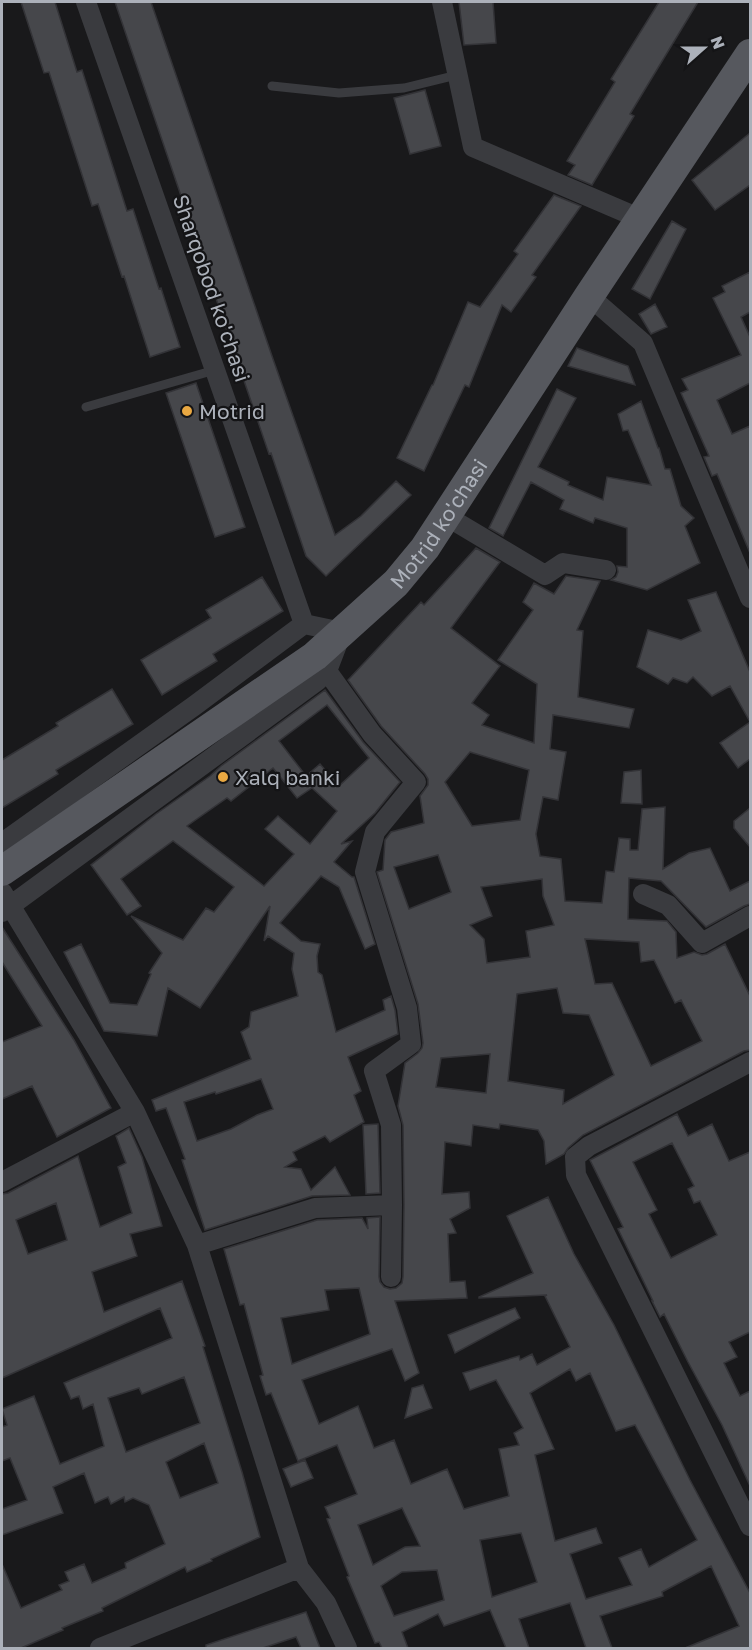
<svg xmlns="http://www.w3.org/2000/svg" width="752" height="1650" font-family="'Golos Text',sans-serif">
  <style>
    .building { fill: #46474b; stroke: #333337; stroke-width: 1.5; fill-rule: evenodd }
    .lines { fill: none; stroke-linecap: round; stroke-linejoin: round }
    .lane { stroke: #3a3b3f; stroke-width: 9 }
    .street { stroke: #3a3b3f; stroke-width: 20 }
    .primary { stroke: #56585e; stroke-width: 30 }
    .poi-dot { fill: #e9a842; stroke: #141416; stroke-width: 2 }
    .labels { text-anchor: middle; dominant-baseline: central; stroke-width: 4.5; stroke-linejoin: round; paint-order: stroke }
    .street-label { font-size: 21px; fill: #acb1ba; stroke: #141416 }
    .poi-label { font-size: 21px; fill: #acb1ba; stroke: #141416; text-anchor: start }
  </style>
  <rect width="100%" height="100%" fill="#19191b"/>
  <path class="building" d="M21 2H55L77 72 82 70 127 211 133 209 159 289 161 288 180 347 150 357 124 276 122 277 98 204 92 206 49 72 44 73Z
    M115 2H151L273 359 335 535 361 516 396 481 411 495 326 576 306 556 271 453 269 454Z
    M459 2H493L496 43 464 45Z
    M659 2H698L630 114 634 116 592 185 568 175 575 165 567 161 615 82 611 79Z
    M425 90 441 146 410 154 394 98Z
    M750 133V185L715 210 692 180Z
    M554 195 581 206 532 275 536 277 511 312 502 305 469 387 465 385 424 471 397 458 432 385H433L468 302 480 307 518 254 514 251Z
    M672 221 686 229 650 299 632 289Z
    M750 272V312L741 317 750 337V383L717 400 732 434 750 426V553L717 474 712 476 704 457 709 456 681 393 688 390 682 379 741 355 713 298 725 292 722 286Z
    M655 304 667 327 651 334 639 314Z
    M577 348 628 366 635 385 568 366Z
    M196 383 245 527 215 537 166 393Z
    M557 389 576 398 538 467 569 482 568 485 603 500 607 477 651 485 628 430 623 431 618 414 641 401 658 448H659L665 469H670L681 506 694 518 685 526 700 563 647 590 611 580 616 577 618 572 617 566 627 567V528L595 518 593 523 560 509 564 500 531 482 503 536 489 528Z
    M476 548 500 562 451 628 500 666 472 703 489 715 482 725 534 743 537 684 498 660 533 610 523 602 534 583 554 594 566 576 600 581 577 630 583 631 578 697 634 709 629 728 553 715 550 749 566 752 558 800 543 797 536 834 540 856 561 859 565 901 602 903 606 871 614 872 619 838 630 839V850H638L642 809 665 807 663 869 689 853 710 848 730 891 750 881V904L744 906 706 927 661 881 629 878 628 919 667 921 676 932 677 958 694 952 702 955 707 954 725 944 750 996V1050L744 1051 583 1135 568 1148 564 1154 546 1164 544 1141 538 1130 500 1124 499 1129 473 1125 471 1146 445 1142 442 1194 469 1192 470 1208 450 1219 456 1233 448 1234 450 1282 465 1281 467 1298 395 1301 419 1373 405 1381 392 1349 302 1380 319 1424 358 1406 374 1448 394 1440 411 1484 447 1469 464 1509 509 1496 499 1449 519 1445 514 1433 523 1428 496 1380 470 1390 463 1373 519 1356 520 1360 532 1354 537 1365 570 1347 545 1296 547 1295 479 1298V1297L533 1273 507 1216 548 1197 574 1254 614 1325 690 1480 750 1593V1648H685L739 1626 711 1566 662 1592 663 1596 600 1616 612 1648H586L570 1603 519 1619 529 1648H506L490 1610 444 1626 438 1614 402 1632 408 1648H382L379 1642 375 1643 347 1577 349 1576 327 1519 330 1518 325 1507 357 1494 337 1445 298 1461 271 1393 266 1395 260 1376 263 1375 244 1304 240 1305 224 1249 317 1220 362 1218 368 1229 367 1218 380 1217 379 1277 380 1282 384 1287 390 1289 396 1288 402 1283 403 1277 404 1205 403 1125 398 1106 405 1063 418 1053 422 1048 423 1043 418 1004 377 872 383 870 385 840 391 832 424 823 420 796 428 785V779L425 774 381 726 348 680 421 602 424 605ZM470 752 529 770 520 820 472 826 445 782ZM438 855 451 892 409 909 394 867ZM542 879 543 896 554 925 526 931 530 957 487 963 484 939 470 925 492 916 481 887ZM585 939 639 942 641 962 654 960 675 1003 681 1000 702 1041 651 1066 612 983 595 984ZM557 988 563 1013 589 1015 614 1075 563 1104 564 1090 508 1081 517 994ZM490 1054 486 1093 436 1087 441 1058ZM359 1288 370 1334 292 1364 281 1318 329 1310 325 1290ZM570 1369 576 1381 590 1373 616 1431 635 1425 697 1540 649 1567 641 1549 619 1558 632 1585 586 1599 570 1554 602 1543 596 1528 555 1541 535 1455 554 1449 530 1393ZM402 1508 420 1546 405 1547 373 1565 358 1525ZM521 1533 537 1582 492 1597 480 1540ZM437 1570 444 1600 394 1616 381 1586 402 1572Z
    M262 577 283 611 213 654 217 661 162 695 141 660 211 618 206 610Z
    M716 592 750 672V759L738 768 720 743 750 722 730 686 712 696 693 677 687 683 673 678 668 684 637 667 648 630 681 640 701 631 688 600Z
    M112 689 133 724 56 770 58 774 2 808V760L58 726 56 723Z
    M325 690 363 742 400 782 375 813 341 844 352 841 334 862 352 877H354L375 944 365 949 339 887 321 876 280 923 301 941 320 944 317 956 318 972 322 975 336 1032 385 1010 383 1000 391 996 395 1010 398 1034 348 1057 361 1091 354 1095 364 1122 330 1142 325 1136 293 1152 297 1160 285 1167 301 1169 311 1190 335 1167 350 1195 312 1196 205 1230 182 1160 185 1159 166 1108 156 1111 152 1100 251 1059 241 1032 249 1027 251 1012 298 996 292 969 294 953 268 936 264 941 270 906 200 1008 168 988 157 1036 104 1031 64 952 81 944 110 1003 137 1005 151 974 149 973 162 953 131 916 183 940 206 908 214 912 234 887 173 841 121 879 141 906 127 915 91 865 156 814 210 776 221 766ZM327 705 369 758 339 786 320 764 306 776 279 741ZM273 768 297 798 312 788 337 811 310 844 278 816 265 829 294 854 264 886 187 826 227 798 231 801ZM261 1079 273 1109 257 1115 231 1129 197 1141 184 1102 215 1092 216 1094Z
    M641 770 642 804 621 803 624 772Z
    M750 808V847L734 828V821Z
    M2 927 74 1040 111 1108 57 1137 32 1086 2 1099V1042L42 1026 2 962Z
    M677 1114 688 1136 712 1124 729 1161 750 1152V1332L729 1342 737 1357 724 1363 740 1396 750 1391V1486L722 1425 688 1362 664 1314 660 1317 652 1301H653L618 1229 623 1227 590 1160ZM672 1143 694 1186 688 1189 694 1203 700 1201 717 1235 671 1258 649 1214 657 1210 633 1162Z
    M378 1124 380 1193 366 1194 363 1125Z
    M129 1128 142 1157 162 1226 130 1234 137 1256 92 1272 104 1312 182 1281 205 1346 203 1347 242 1472 260 1537 211 1559 212 1561 187 1572 185 1567 102 1608 103 1611 62 1628 63 1630 21 1648H2V1564L21 1608 62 1590 59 1585 69 1581 65 1572 84 1564 92 1583 126 1568 125 1563 165 1544 149 1505 133 1498 125 1502 124 1497 111 1504 108 1497 95 1503 84 1473 53 1487 63 1513 2 1535V1509L27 1500 10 1458 2 1461V1427L7 1425 2 1409 34 1396 60 1464 104 1446 93 1404 83 1409 79 1396 71 1399 64 1383 172 1338 160 1308 2 1378V1194L8 1193 78 1156 100 1227 132 1213 118 1167 126 1163 116 1136ZM56 1203 67 1240 28 1254 16 1220ZM184 1377 200 1423 126 1452 108 1398 139 1388 142 1394ZM204 1443 218 1483 180 1498 166 1462Z
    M515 1308 520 1318 455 1353 448 1335Z
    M423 1385 432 1408 405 1418 412 1388Z
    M305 1460 313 1478 291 1487 283 1469Z
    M306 1612 320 1648H301L296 1637 263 1648H206V1645Z"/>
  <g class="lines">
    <path class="lane" d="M272 86 339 93 404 88 457 75
      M86 407 215 370"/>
    <path class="street" d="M86 2 304 624
      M442 2 473 147 641 219
      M589 296 643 343 750 598
      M446 516 545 575 563 563 606 570
      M2 843 194 706 304 624 342 632 327 671 317 681 2 912
      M2 892 135 1112 197 1245 299 1568 326 1603 347 1648
      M643 894 668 905 702 943 750 916
      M750 1062 589 1146 575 1157 576 1175 750 1526
      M2 1182 135 1112
      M197 1245 315 1208 392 1205 391 1125 374 1071 411 1044 407 1008 365 872 375 832 416 782 372 734 327 671
      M391 1277 392 1205
      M100 1648 299 1568"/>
    <path class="primary" id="s1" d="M2 871 315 656 396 583 425 548 589 296 750 54"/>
  </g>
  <g class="poi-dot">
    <circle cx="187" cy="411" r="6"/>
    <circle cx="223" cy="777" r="6"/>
  </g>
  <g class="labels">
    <g class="street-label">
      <text transform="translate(212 288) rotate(71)">Sharqobod ko'chasi</text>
      <text stroke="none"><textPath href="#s1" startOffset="562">Motrid ko'chasi</textPath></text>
    </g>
    <g class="poi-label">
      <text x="199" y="411">Motrid</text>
      <text x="235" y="777">Xalq banki</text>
    </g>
  </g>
  <rect width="752" height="1650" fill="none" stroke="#acb1ba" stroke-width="6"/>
  <g transform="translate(704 48) rotate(69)" stroke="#141416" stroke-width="4.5" paint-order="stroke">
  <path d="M0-4.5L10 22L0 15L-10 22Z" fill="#acb1ba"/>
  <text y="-9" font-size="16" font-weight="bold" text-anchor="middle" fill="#acb1ba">N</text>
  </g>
</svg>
